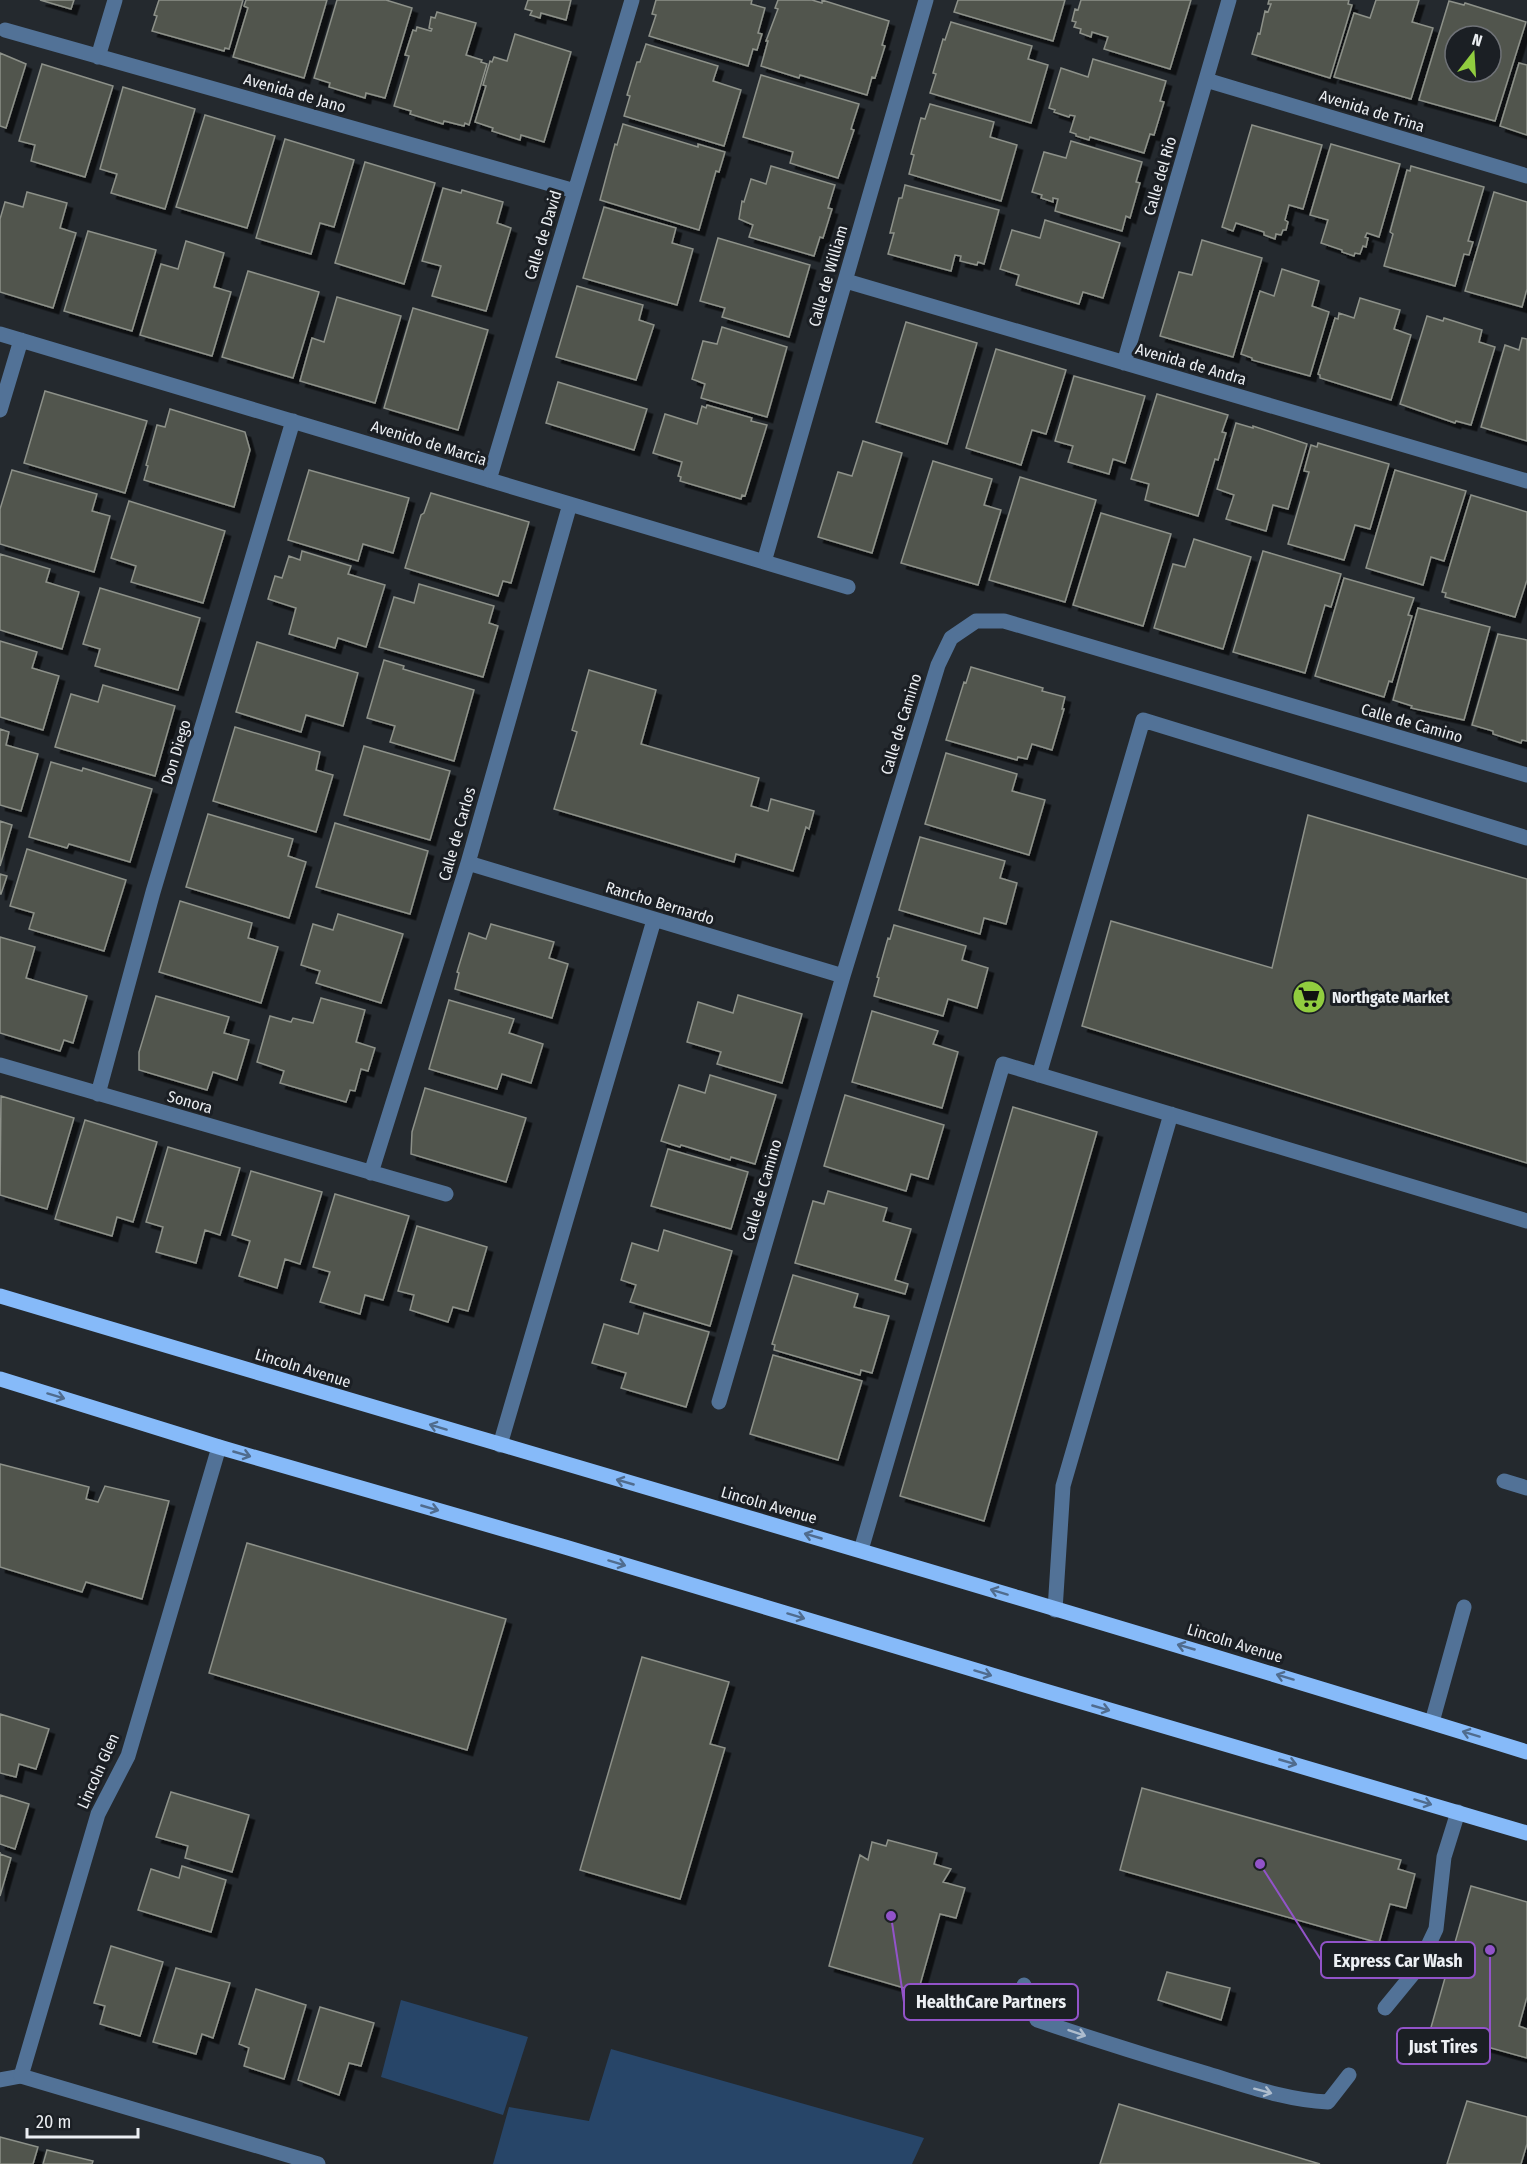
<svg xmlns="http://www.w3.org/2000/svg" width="1527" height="2164" font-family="'Fira Sans Condensed',sans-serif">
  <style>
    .green { fill: #274568 }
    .building { fill: #51554e; stroke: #8d9189; stroke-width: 1.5; fill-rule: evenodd; filter: url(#shadow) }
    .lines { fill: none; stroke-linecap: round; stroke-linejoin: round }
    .lane { stroke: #527297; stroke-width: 15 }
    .street { stroke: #527297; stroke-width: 15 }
    .primary { stroke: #86baf9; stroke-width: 15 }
    .oneway { stroke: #506c8e }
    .oneway2 { stroke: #aebdce }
    .labels { text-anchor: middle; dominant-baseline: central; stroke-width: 6; stroke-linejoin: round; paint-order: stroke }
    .street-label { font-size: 16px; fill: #eceff3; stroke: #1b1f24 }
    .poi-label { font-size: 16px; font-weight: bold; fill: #eceff3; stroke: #1b1f24; text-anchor: start }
    .leader { fill: none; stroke: #9253c9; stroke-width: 2 }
    .callout-dot { fill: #9253c9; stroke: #1b1f24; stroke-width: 2 }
    .callout { fill: #1b1f24; stroke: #9253c9; stroke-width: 2 }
    .callout-label { font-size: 18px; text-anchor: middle; font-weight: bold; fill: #eceff3 }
  </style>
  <defs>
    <filter id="shadow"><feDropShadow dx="5.5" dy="5.5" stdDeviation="0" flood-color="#0009"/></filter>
  </defs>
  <rect width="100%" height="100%" fill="#24292e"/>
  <path class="green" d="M401 2000 528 2037 503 2115 381 2077Z
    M611 2049 924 2138 912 2164H493L509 2107 589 2121Z"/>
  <path class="building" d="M40 0H74L71 9Z
    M159 0H243L229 49 225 48 224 51 152 31 157 16 154 15Z
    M246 0H327L304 78 233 57 248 8 244 6Z
    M337 0H386L412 8 385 98 366 93 365 98 329 87 330 83 314 78Z
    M528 0H571L566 20 541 13 540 18 530 15 532 11 525 9Z
    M656 0H752L751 4 765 8 758 33 762 34 757 50 753 49 748 66 649 36 656 15 652 14Z
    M778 0H812L822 3V0L889 21 882 45 885 46 875 78 872 77 867 95 800 75 799 78 761 66 768 41H766L778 9 775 8Z
    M958 0H1065L1053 41 954 12Z
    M1081 0H1191L1170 69 1104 49 1108 37 1092 32 1091 37 1080 33 1081 29 1074 27 1076 22 1072 21 1075 9 1078 10Z
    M1269 0H1349L1348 4 1352 5 1330 78 1252 54 1258 33 1260 34 1265 11 1268 12 1271 4H1268Z
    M1376 0H1419L1412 22 1433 28 1411 99 1334 77 1354 13 1370 18Z
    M1449 1 1464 5 1465 3 1526 22 1495 121 1419 100ZM1455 36H1491V72H1455Z
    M437 12 476 23 466 55 482 60 481 62 487 64 469 125 465 123 464 126 444 121 443 124 410 114 411 111 394 106 409 56 405 55 413 30 416 31 417 27 431 31 432 29 429 28 431 17 435 18Z
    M951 22 1032 46 1028 59 1048 65 1031 123 930 93 936 74 933 73 943 39 945 40Z
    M515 34 571 52 544 142 521 135 520 140 492 131 493 128 475 122 486 86 483 85 490 61 492 62 494 57 507 61Z
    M646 44 718 66 713 81 741 90 724 146 624 116 630 96 627 95 637 62H640Z
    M0 53 26 64 6 128 0 126Z
    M1093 59 1166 81 1160 101 1164 102 1154 135 1150 134 1144 153 1090 137 1089 140 1076 136V134L1070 132 1075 116 1070 115 1069 117 1054 112 1055 110 1049 108 1061 68 1088 77Z
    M1519 63 1527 65V135L1500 126Z
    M42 64 113 86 85 177 31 161 35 145 19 141Z
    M761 75 859 104 851 129 854 130 838 178 790 163 793 152 743 137Z
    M123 87 195 109 165 209 111 193 117 174 100 169Z
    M930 104 994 122 990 137 1017 145 1001 201 909 174 914 155 911 154 921 118 925 119Z
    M205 115 275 136 247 228 176 207Z
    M623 124 698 147V144L725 152 719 172 716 171 699 230 600 200 615 144 617 145Z
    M1252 125 1322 145 1303 209 1289 205 1285 220 1288 222 1286 230H1283L1281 235 1276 234 1275 239 1264 235V232L1236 223 1233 231 1222 227Z
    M285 139 354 160 334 227 320 223 311 254 256 238Z
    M1071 141 1142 162 1136 182 1140 183 1130 218 1126 216 1122 231 1055 211 1058 199 1053 198V202L1041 198 1042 195 1032 192 1044 152 1066 158Z
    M1331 144 1400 164 1379 237 1367 233 1365 237 1368 238 1366 247 1363 246 1360 254 1355 253 1354 256 1342 252V250L1321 243 1328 220 1310 215Z
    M365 162 435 183 404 284 335 263Z
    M771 166 835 185 828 208 832 209 823 238 820 237 814 256 749 237 753 225 739 219 742 201 744 202 751 179 766 184Z
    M1411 166 1484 187 1468 241 1473 242 1469 255 1464 254 1455 286 1384 266 1393 234 1390 232 1407 170 1410 171Z
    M905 185 999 210 984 264 978 262 977 265 960 261 961 256 955 255 951 271 888 254 894 233H890L899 198H902Z
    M443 188 461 193 462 190 503 202 497 223 511 228 486 311 432 296 441 266 422 261Z
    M27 192 67 203 60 228 76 233 53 308 0 292V219L5 202 23 207Z
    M1494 192 1527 202V289L1522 307 1465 291Z
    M604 207 676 228 672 243 693 249 677 305 583 278Z
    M1045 220 1120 243 1103 298 1083 292 1079 304 1016 285 1019 275 1000 269 1012 230 1040 238Z
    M88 231 156 250 132 331 64 311Z
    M718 238 810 265 789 337 722 317 725 308 700 301Z
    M1202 240 1262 258 1233 357 1160 336 1179 272 1192 275Z
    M186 241 224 253 214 287 231 292 212 356 140 335 161 264 178 269Z
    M1282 269 1319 281 1312 306 1329 312 1310 376 1252 360V358L1241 354 1260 291 1274 296Z
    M248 271 319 292 293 378 222 357Z
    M577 286 643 305 639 320 654 325 636 380 556 357Z
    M337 297 401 316 375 403 300 381 312 338 324 342Z
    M1360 298 1400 310 1394 329 1411 335 1391 400 1320 378V375L1318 374 1335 318 1338 319 1339 313 1354 318Z
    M413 308 488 330 458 430 384 408Z
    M1427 316 1443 321 1444 318 1482 330 1479 342 1495 347 1471 425 1456 421 1455 423 1400 404Z
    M906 322 977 343 947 444 876 422Z
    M722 327 787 347 767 417 701 398 705 384 692 379 703 341 717 344Z
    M1522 338 1527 339V441L1481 427 1505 345 1519 350Z
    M996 349 1066 370 1046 434 1032 430 1021 465 966 448Z
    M1074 376 1145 396 1125 463 1113 459 1109 474 1068 462 1073 446 1055 441Z
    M558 382 647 409 634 450 546 423Z
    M45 391 147 421 125 493 24 463Z
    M1157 394 1228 415 1222 432 1226 433 1218 460 1215 459 1198 516 1145 500 1149 484 1131 479Z
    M707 405 752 418 751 421 767 425 745 496 742 495 741 499 680 481 681 477 678 476 682 462 653 453 665 414 697 424 702 406 706 408Z
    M170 409 245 432 250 450 234 507 144 480 148 466 146 465 157 425 165 427Z
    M1236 423 1253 428V426L1307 444 1288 509 1273 505 1266 531 1226 519 1234 495 1217 489Z
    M863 441 902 453 872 553 818 537 838 472 852 476Z
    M1318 443 1389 464 1370 529 1355 525 1344 560 1288 544 1309 472 1304 471 1311 445 1317 447Z
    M933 461 992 479 984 505 1001 510 978 585 901 563Z
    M12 470 97 494 92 511 110 516 94 572 0 544V509Z
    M309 470 409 498 393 553 363 544 358 561 288 540Z
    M1395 470 1466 491 1444 561 1431 557 1423 585 1366 568Z
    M1020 477 1096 500 1065 602 989 580Z
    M431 493 529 522 511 583 503 581 498 596 405 568 421 515 424 513Z
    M1471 495 1527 512V580L1515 617 1445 597 1446 593 1442 592Z
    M129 501 225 531 203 603 131 582 136 566 111 558Z
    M1101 513 1171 534 1143 626 1073 605Z
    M1194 539 1251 557 1223 649 1154 628 1173 564 1185 567Z
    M302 551 351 566 348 574 385 585 366 647 338 638 335 648 289 634 296 608 268 599 275 576 282 578 289 556 300 560Z
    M1263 551 1341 574 1331 607 1325 605 1305 673 1233 652Z
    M0 554 50 569 46 582 79 592 62 649 0 630Z
    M1344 578 1414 598 1408 615 1412 616 1392 682 1389 681 1384 697 1315 676Z
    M419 584 494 606 489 623 498 626 483 677 379 647 394 597 414 603Z
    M100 588 200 618 178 690 95 666 100 649 83 644Z
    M1418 608 1490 627 1464 720 1411 708 1412 706 1393 700Z
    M1498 634 1527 640V741L1522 740 1521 743 1493 734V731L1472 725Z
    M0 641 37 652 32 668 59 676 43 730 0 717Z
    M257 642 358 673 343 726 306 715 301 732 236 712Z
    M384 660 404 666 403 669 474 690 454 761 390 742 395 726 367 718Z
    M971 667 1043 688 1042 691 1065 697 1062 709H1064L1052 750 1032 744 1027 759 1018 757 1017 760 946 740 964 682 966 683Z
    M589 670 656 690 641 744 759 778 751 806 768 811 771 799 814 811 809 829 806 827 793 871 736 854 734 862 554 809 577 732 572 730Z
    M103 685 175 706 155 776 55 747 71 694 98 702Z
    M235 727 320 752 316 770 333 775 316 832 213 801Z
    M0 729 9 732 6 745 38 754 21 811 0 805Z
    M364 746 450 771 430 840 344 815Z
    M946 753 1017 774 1012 791 1045 800 1029 855 925 824Z
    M51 762 82 771 83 768 152 789 130 862 69 844 67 848 29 837Z
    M208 814 293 839 288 856 306 862 289 918 186 887Z
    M1308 815 1527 879V1163L1082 1026 1111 921 1272 968Z
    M0 821 12 825 0 866Z
    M335 823 428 851 410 914 316 887Z
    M920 837 1005 861 1000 878 1017 883 1006 924 984 918 980 934 899 910Z
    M27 849 126 880 104 951 29 929 34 913 10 906Z
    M0 874 7 876 1 894H0Z
    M180 901 252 923 248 938 278 947 261 1003 159 972Z
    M338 914 403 934 381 1003 316 983 320 971 301 965 313 924 333 930Z
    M491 924 554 942 549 958 568 964 552 1018 455 989 459 973 457 972 469 933 486 939Z
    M894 925 966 946 962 960 988 968 977 1008 948 999 943 1016 874 996 879 978 877 977 888 938 890 939Z
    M0 937 35 947 26 978 87 996 73 1043 64 1040 60 1051 0 1033Z
    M738 995 802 1014 782 1083 717 1064 721 1052 687 1042 698 1002 733 1013Z
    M156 996 229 1017 224 1033 249 1040 237 1080 213 1072 207 1090 139 1070V1052Z
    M321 998 365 1010 356 1042 375 1048 368 1071 361 1069 355 1091 350 1090 346 1102 280 1083 284 1071 257 1062 270 1016 291 1022 293 1018 313 1023Z
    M449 1000 514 1019 509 1033 543 1044 531 1083 502 1074 497 1089 429 1069Z
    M872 1011 938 1031 933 1044 958 1052 942 1108 852 1082Z
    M710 1075 776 1095 755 1164 731 1157 730 1160 681 1145 680 1147 661 1141 679 1085 705 1093Z
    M425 1088 526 1118 506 1182 411 1154 412 1132Z
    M845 1095 944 1125 928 1179 911 1174 906 1191 824 1166Z
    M1 1096 74 1118 47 1209 0 1195Z
    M1013 1107 1097 1132 984 1521 900 1496Z
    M85 1120 157 1142 133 1222 117 1217 112 1236 55 1219Z
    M168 1147 240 1168 220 1235 205 1230 196 1263 156 1252 163 1227 146 1222Z
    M668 1149 748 1172 731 1229 651 1206Z
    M251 1171 322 1192 300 1264 285 1259 277 1288 239 1276 250 1241 232 1235Z
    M828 1191 887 1208 883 1221 911 1229 895 1280 908 1284 905 1294 795 1263 813 1201 824 1204Z
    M335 1194 409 1216 383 1300 365 1295 360 1314 320 1302 330 1272 313 1267Z
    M417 1226 487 1247 468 1311 453 1307 448 1322 410 1310 414 1295 398 1291Z
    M664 1230 732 1251 710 1326 630 1302 636 1285 621 1280 632 1243 658 1251Z
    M793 1275 858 1294 854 1307 889 1316 872 1373 861 1370 860 1375 774 1350 775 1345 772 1344Z
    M644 1313 709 1332 686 1407 621 1388 626 1373 592 1363 604 1324 638 1334Z
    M773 1355 862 1381 838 1460 750 1434Z
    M0 1464 89 1487 86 1499 98 1502 105 1486 169 1501 142 1599 86 1582 82 1592 0 1567Z
    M247 1543 506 1619 467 1750 209 1673Z
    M642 1657 729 1682 710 1744 725 1748 680 1899 580 1870Z
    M0 1714 49 1729 36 1769 19 1764 16 1777 0 1773Z
    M1142 1788 1401 1860 1398 1869 1415 1874 1406 1908 1390 1904 1379 1943 1120 1870Z
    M171 1792 249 1815 232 1872 185 1858 188 1846 156 1837Z
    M0 1795 29 1804 15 1849 0 1844Z
    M888 1840 937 1853 934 1864 951 1869 943 1882 965 1888 956 1918 940 1914 918 1992 829 1966 860 1855 868 1860 872 1842 886 1846Z
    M0 1852V1854L11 1858 0 1896Z
    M182 1866 226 1880 211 1932 138 1910 151 1869 179 1878Z
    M1471 1886 1527 1902V1997L1519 2026 1527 2029V2058L1430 2031Z
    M111 1946 163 1962 140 2036 100 2024 105 2006 94 2003Z
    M176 1968 230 1983 213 2038 202 2034 196 2054 153 2042Z
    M1167 1972 1230 1988 1221 2020 1158 2000Z
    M256 1989 306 2005 284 2079 244 2066 249 2048 239 2044Z
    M320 2007 374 2023 361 2066 349 2063 339 2095 298 2080Z
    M1467 2101 1527 2117V2144L1521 2164H1447Z
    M1119 2104 1320 2164H1100Z
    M0 2137 38 2147 33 2164H0Z
    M47 2150 93 2161 92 2164H43Z"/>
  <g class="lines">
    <path class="lane" d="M1039 1075 1143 720 1527 838
      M1504 1481 1527 1488
      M861 1550 1003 1064 1527 1221
      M1055 1610 1063 1486 1171 1114
      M1432 1722 1464 1607
      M1024 1985 1037 2020C1093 2039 1150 2057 1208 2074 1248 2086 1286 2100 1328 2102L1349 2075
      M1385 2008 1417 1969 1436 1929 1444 1857 1458 1812
      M0 2080 21 2076"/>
    <path class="street" d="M5 30 575 191
      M98 57 115 0
      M1206 80 1527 176
      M846 281 1527 481
      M0 334 848 587
      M1124 363 1229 0
      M0 410 21 340
      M489 480 632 0
      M764 562 926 0
      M468 863 843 976
      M0 1065 446 1194
      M98 1094 153 892 293 421
      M371 1173 468 863 570 504
      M719 1402 843 976 938 665 951 638 976 621H1004L1527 775
      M500 1445 654 920
      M219 1447 128 1756 98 1814 21 2076 318 2164"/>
    <path class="primary" d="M0 1296C509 1448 1019 1595 1527 1752
      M0 1379 219 1447 565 1547 1045 1691 1527 1833"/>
  </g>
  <defs><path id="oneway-shaft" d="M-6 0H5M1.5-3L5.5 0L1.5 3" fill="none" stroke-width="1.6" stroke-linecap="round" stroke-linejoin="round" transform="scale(1.5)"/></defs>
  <g class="oneway">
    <use href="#oneway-shaft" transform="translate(56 1396) rotate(17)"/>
    <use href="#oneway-shaft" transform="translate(438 1427) rotate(-163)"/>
    <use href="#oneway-shaft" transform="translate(242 1454) rotate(16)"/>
    <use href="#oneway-shaft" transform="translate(625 1482) rotate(-164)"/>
    <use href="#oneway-shaft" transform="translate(430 1508) rotate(16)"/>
    <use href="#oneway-shaft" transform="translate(813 1536) rotate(-164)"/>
    <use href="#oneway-shaft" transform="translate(617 1563) rotate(17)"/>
    <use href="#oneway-shaft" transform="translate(999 1592) rotate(-163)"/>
    <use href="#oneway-shaft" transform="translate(796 1616) rotate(17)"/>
    <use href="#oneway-shaft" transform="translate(1186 1647) rotate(-164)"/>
    <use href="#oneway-shaft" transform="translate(983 1673) rotate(17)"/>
    <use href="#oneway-shaft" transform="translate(1285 1677) rotate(-163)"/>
    <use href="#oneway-shaft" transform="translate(1101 1708) rotate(16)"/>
    <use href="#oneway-shaft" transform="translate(1471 1734) rotate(-163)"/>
    <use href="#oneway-shaft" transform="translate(1288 1762) rotate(16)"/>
    <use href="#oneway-shaft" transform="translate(1423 1802) rotate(17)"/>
  </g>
  <g class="oneway2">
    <use href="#oneway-shaft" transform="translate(1077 2033) rotate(19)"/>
    <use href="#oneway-shaft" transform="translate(1263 2091) rotate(15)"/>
  </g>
  <defs>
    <g id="supermarket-disc" transform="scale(1.725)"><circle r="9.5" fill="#91cd3f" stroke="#1b1f24"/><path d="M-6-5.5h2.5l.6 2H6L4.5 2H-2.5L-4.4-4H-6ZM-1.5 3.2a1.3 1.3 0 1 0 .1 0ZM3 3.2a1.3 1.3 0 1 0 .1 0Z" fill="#111"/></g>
  </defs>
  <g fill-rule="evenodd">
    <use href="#supermarket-disc" x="1309" y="997"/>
  </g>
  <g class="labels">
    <g class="street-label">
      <text transform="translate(295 93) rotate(16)">Avenida de Jano</text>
      <text transform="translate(1372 111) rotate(17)">Avenida de Trina</text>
      <text transform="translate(1160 176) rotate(-74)">Calle del Rio</text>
      <text transform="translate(543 235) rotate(-73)">Calle de David</text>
      <text transform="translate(828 276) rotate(-74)">Calle de William</text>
      <text transform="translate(1191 364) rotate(16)">Avenida de Andra</text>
      <text transform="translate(429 443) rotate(17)">Avenido de Marcia</text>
      <text transform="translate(1412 723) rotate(16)">Calle de Camino</text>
      <text transform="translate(901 724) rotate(-73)">Calle de Camino</text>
      <text transform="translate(176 752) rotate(-73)">Don Diego</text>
      <text transform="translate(457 834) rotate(-74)">Calle de Carlos</text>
      <text transform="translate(660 903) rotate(17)">Rancho Bernardo</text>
      <text transform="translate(190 1102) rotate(16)">Sonora</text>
      <text transform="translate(762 1190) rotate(-74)">Calle de Camino</text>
      <text transform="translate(303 1368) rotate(17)">Lincoln Avenue</text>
      <text transform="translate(769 1505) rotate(16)">Lincoln Avenue</text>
      <text transform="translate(1235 1643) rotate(17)">Lincoln Avenue</text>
      <text transform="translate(98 1771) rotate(-66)">Lincoln Glen</text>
    </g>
    <g class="poi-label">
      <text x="1332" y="997">Northgate Market</text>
    </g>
  </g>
  <path class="leader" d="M1260 1864L1321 1960M891 1916L904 2002M1490 1950L1490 2046"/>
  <g class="callout-dot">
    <circle cx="1260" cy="1864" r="6"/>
    <circle cx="891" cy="1916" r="6"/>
    <circle cx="1490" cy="1950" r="6"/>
  </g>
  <g class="callout">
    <rect x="1321" y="1942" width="154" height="36" rx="6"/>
    <rect x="904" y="1984" width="174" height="36" rx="6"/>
    <rect x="1397" y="2028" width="93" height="36" rx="6"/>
  </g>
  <g class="callout-label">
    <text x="1398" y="1967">Express Car Wash</text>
    <text x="991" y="2008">HealthCare Partners</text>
    <text x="1443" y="2053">Just Tires</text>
  </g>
  <g transform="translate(1473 54) rotate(17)"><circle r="28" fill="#1b1f24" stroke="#6f7277" stroke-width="1.5"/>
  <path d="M0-4.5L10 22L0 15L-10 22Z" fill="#91cd3f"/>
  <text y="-9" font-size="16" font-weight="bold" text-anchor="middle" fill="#eceff3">N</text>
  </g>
  <path d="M27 2128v9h111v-9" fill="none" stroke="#eceff3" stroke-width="3"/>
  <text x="36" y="2128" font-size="18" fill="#eceff3" stroke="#1b1f24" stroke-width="4.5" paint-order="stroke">20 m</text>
</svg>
